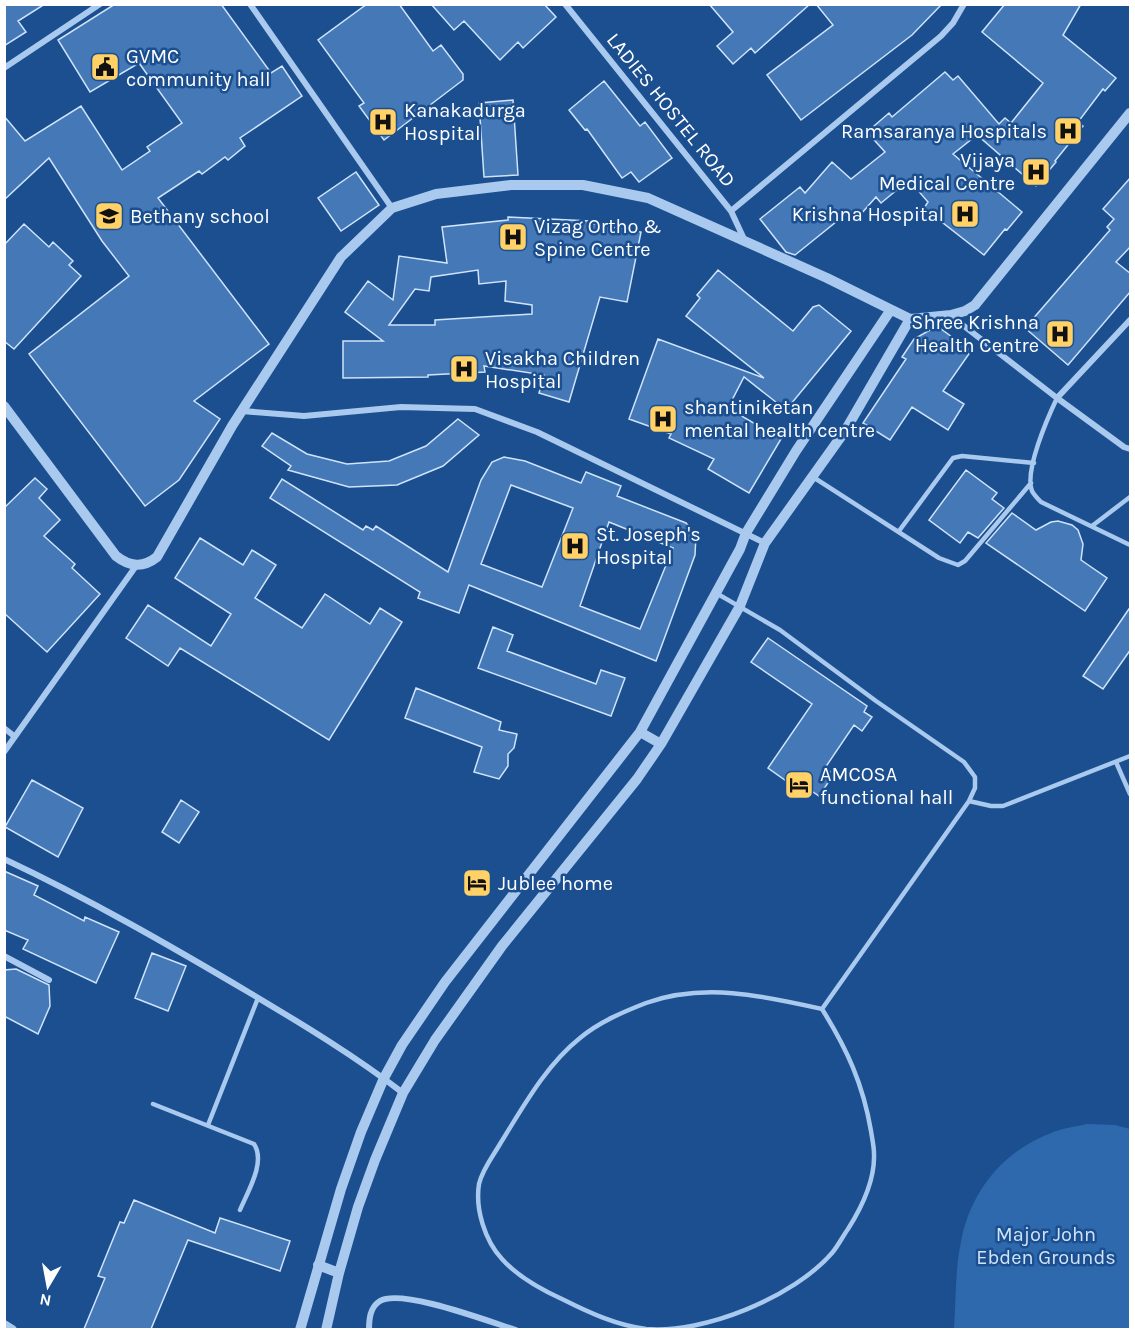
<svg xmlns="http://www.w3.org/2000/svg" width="1135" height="1334" font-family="Karla,sans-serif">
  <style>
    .green { fill: #2e69ad }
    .building { fill: #4478b7; stroke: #cfe3fa; stroke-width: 1.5; fill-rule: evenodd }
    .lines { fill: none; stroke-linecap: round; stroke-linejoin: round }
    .service { stroke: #a9c9ee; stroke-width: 4.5 }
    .minor { stroke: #a9c9ee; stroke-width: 6 }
    .tertiary { stroke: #a9c9ee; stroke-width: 10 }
    .labels { text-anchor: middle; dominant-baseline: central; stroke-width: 5; stroke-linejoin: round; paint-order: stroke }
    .poi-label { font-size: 20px; fill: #fff; stroke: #1b4f8f; text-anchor: start }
    .street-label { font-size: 20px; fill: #fff; stroke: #1b4f8f }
    .park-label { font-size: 20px; fill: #cfe3fa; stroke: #1b4f8f }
  </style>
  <rect width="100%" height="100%" fill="#1b4f8f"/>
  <path class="green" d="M1087 1124 1115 1125 1130 1129V1329H954C956 1301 955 1270 961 1242 970 1192 1003 1151 1051 1133 1062 1128 1075 1127 1087 1124Z"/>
  <path class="building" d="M4 4H45L18 21 26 32 4 46Z
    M115 4H221L271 73 282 66 302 96 240 138 245 146 228 160 225 157 202 174 199 171 158 198 269 344 194 401 220 419 179 480 145 506 29 354 129 276 102 241 49 158 4 200V116L25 141 81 106 122 170 150 151 147 147 182 123 139 63 90 92 58 40Z
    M367 4H399L433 51 441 45 463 74V80L384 140 359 106 364 103 318 40Z
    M431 4H544L556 17 523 48 518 42 500 60 464 21 454 30Z
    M709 4H810L755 53 751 48 733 64 717 46 733 32Z
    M816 4H942L912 35 801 120 767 75 833 25Z
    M1005 4H1081L1063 35 1116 78 1105 91 1103 89 1078 122 1083 126 1055 161 1056 162 1036 186 977 135 953 154 1022 212 1007 230 1005 229 984 255 924 208 928 202 909 180 881 203 876 197 854 222 846 214 795 255 786 252 760 219 800 187 805 193 832 162 851 179 885 152 867 132 889 113 892 117 945 72 953 80 958 76 999 124 1005 118 1011 123 1043 83 982 32Z
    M604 81 640 126 645 122 672 158 639 182 631 172 622 178 587 129 585 130 569 110Z
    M513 100 518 175 484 177 479 103Z
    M356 172 379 205 341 231 318 198Z
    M1131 177V246L1116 262 1131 274V291L1068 365 1025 328 1110 230 1107 227 1114 219 1103 209Z
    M508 217 590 221V223L641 232 627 302 600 297 569 402 539 393 544 375 484 366 485 372 428 375V377L343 378V341H383L345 312 368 281 393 300 399 256 447 263 442 227 508 220ZM478 270 479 284 506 281 505 301 532 305V314L435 320V325H389L415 289 429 291 431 277Z
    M24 224 49 247 53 242 73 261 69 265 81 276 14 349 4 341V245Z
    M718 270 793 331 813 307 819 305 851 331 786 410 744 377 728 408 781 439 749 493 708 469 714 459 669 438 671 434 629 419 658 339 764 378 686 316 700 298 697 295Z
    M937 326 971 351 943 391 964 404 948 430 912 407 890 440 863 423 906 359 902 357 914 339Z
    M458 419 479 435 443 466 397 485 349 487 288 470 291 466 262 446 272 433 307 454 347 464 389 461 426 446Z
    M504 457 525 461 581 483 586 472 621 486 617 496 686 523 696 535 695 555 656 661 469 585 459 613 418 598 420 592 270 498 282 479 363 530 366 526 373 530 376 526 448 572 481 480 492 462ZM511 485 573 508 542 587 481 564ZM609 522 673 548 640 629 580 606Z
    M966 470 997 493 992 499 1004 508 978 538 968 532 960 543 929 520Z
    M35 478 47 489 39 498 60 520 44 536 75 564 72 568 100 594 47 652 4 613V508Z
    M1012 513 1036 530 1051 522 1058 521 1072 525 1078 530 1083 544 1081 560 1107 578 1085 611 986 543Z
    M200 538 243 565 252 550 276 565 255 598 302 628 325 594 370 624 380 608 402 622 329 740 180 648 168 666 126 638 148 605 211 646 231 614 175 578Z
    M1131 606V649L1103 689 1083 676Z
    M493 627 513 635 507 651 596 684 601 670 625 678 611 716 478 668Z
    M768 638 867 706 864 712 872 717 862 731 854 725 825 768 834 774 819 796 810 790 806 795 768 768 812 704 751 662Z
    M416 688 501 722 499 730 517 734 514 748 508 754V766L499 779 474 772 482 747 405 718Z
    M32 780 83 808 58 857 5 827Z
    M181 800 199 812 179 843 162 832Z
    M4 871 38 886 34 895 84 921 85 917 119 932 96 983 23 949 28 940 4 930Z
    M152 953 186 966 168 1011 135 998Z
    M16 969 49 985 50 1006 38 1034 4 1016V970Z
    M134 1200 215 1233 220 1218 290 1241 280 1271 188 1240 151 1329H84L105 1278 98 1276 120 1222 124 1223Z"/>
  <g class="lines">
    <path class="service" d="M1057 398C1048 417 1024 471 1032 491 1034 495 1038 499 1041 502L1130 545
      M813 477 939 558 958 565 965 561 1031 483
      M1092 526 1130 497
      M899 531 953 458 962 456 1034 463
      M716 593 780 630 876 701 964 762 975 777V788L969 801 822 1009C847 1049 863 1084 871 1131 872 1138 874 1146 874 1154 875 1181 862 1207 848 1229 843 1236 838 1246 832 1253 794 1297 704 1334 646 1329 616 1325 590 1313 564 1300 544 1291 517 1276 502 1259 485 1241 475 1209 479 1184 482 1170 493 1156 500 1144 523 1107 546 1065 580 1038 599 1022 623 1012 646 1003 704 982 764 996 822 1009
      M1116 762 1130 794
      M969 801 991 806H1003L1130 756
      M153 1104 254 1144C266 1162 248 1191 240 1210
      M208 1125 258 998"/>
    <path class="minor" d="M250 4 392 208
      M565 4 731 211 744 239
      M4 68 100 4
      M731 211 941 36 953 23 964 4
      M951 316 1057 398 1124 447 1130 449
      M1057 398 1130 320
      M242 411 304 416 401 407 475 409 537 432 765 543
      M4 728 14 736
      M4 752 136 566
      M4 859C89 899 169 945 250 993 302 1024 355 1056 403 1093
      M4 956 49 980
      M369 1330C369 1319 370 1307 380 1301 401 1288 490 1322 516 1330"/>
    <path class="tertiary" d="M4 406 116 556C130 567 143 568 157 557L232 426 341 257 392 208 436 194 511 185H583L648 198 827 278 910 319 951 315 965 311 975 305 1130 113
      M640 732 661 744
      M318 1265 339 1273
      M4 1325 12 1330
      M300 1330 341 1189 361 1132 384 1078 402 1045 445 982 640 732 740 549 746 533 796 451 890 311
      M326 1330 339 1273 358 1207 375 1160 403 1093 435 1040 502 946 637 779 661 744 740 606 765 543 845 431 910 319"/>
  </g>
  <defs>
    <g id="civic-square" transform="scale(1.5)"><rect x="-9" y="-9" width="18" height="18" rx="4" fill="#ffd166" stroke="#1b4f8f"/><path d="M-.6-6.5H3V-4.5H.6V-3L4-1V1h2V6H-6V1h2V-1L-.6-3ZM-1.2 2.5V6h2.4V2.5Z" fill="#111"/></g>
    <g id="hospital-square" transform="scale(1.5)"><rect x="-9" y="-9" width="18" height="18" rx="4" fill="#ffd166" stroke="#1b4f8f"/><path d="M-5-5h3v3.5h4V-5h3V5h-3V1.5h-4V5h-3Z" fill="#111"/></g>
    <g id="school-square" transform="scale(1.5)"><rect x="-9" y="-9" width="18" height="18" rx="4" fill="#ffd166" stroke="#1b4f8f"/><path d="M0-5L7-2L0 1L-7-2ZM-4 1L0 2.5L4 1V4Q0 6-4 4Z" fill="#111"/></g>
    <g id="hotel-square" transform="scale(1.5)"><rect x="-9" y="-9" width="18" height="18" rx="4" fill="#ffd166" stroke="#1b4f8f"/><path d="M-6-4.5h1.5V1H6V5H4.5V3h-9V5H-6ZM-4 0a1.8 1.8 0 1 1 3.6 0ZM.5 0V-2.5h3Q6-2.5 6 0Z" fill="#111"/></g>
  </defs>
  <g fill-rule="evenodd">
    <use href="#civic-square" x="105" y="67"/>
    <use href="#hospital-square" x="383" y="122"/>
    <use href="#hospital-square" x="1068" y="131"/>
    <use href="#hospital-square" x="1036" y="172"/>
    <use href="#hospital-square" x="965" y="214"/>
    <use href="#school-square" x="109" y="216"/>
    <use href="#hospital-square" x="513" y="237"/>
    <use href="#hospital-square" x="1060" y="334"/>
    <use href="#hospital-square" x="464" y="369"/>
    <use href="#hospital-square" x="663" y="419"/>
    <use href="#hospital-square" x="575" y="546"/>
    <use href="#hotel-square" x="799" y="785"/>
    <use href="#hotel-square" x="477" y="883"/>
  </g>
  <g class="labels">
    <g class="poi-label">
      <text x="126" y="56">GVMC<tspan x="126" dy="23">community hall</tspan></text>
      <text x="404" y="110">Kanakadurga<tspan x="404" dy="23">Hospital</tspan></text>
      <text x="1047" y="131" text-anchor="end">Ramsaranya Hospitals</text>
      <text x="1015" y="160" text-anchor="end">Vijaya<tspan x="1015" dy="23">Medical Centre</tspan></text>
      <text x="944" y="214" text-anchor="end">Krishna Hospital</text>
      <text x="130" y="216">Bethany school</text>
      <text x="534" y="226">Vizag Ortho &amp;<tspan x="534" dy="23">Spine Centre</tspan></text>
      <text x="1039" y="322" text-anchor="end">Shree Krishna<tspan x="1039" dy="23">Health Centre</tspan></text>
      <text x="485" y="358">Visakha Children<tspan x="485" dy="23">Hospital</tspan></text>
      <text x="684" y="407">shantiniketan<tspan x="684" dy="23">mental health centre</tspan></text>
      <text x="596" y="534">St. Joseph's<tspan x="596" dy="23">Hospital</tspan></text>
      <text x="820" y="774">AMCOSA<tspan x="820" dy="23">functional hall</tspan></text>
      <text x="498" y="883">Jublee home</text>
    </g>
    <g class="street-label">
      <text transform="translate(671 110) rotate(51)">LADIES HOSTEL ROAD</text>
    </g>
    <g class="park-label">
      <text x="1046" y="1234">Major John<tspan x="1046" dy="23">Ebden Grounds</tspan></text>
    </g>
  </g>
  <rect width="1135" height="1334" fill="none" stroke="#ffffff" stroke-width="12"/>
  <g transform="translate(48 1286) rotate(190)" stroke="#1b4f8f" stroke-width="4.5" paint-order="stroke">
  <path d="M0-4.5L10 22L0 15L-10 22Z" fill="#ffffff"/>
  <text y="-9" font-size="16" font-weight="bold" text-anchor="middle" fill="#ffffff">N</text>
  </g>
</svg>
